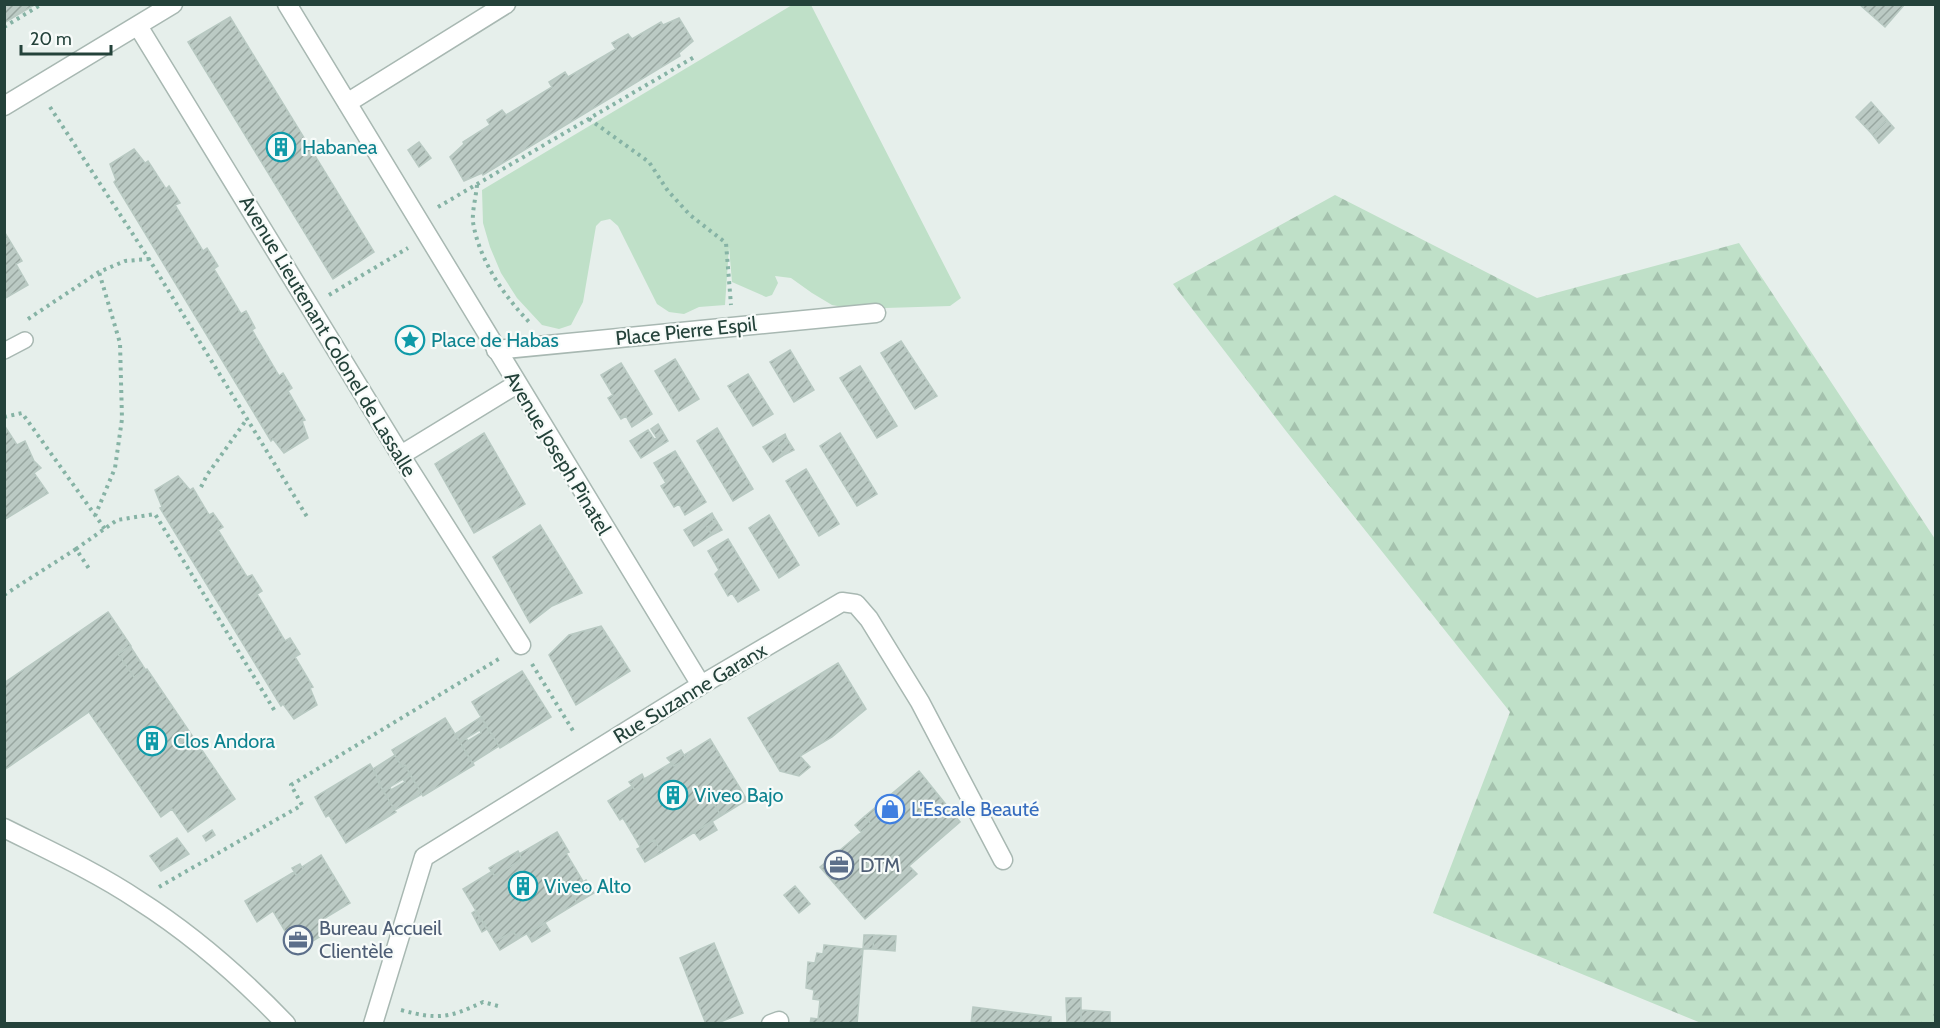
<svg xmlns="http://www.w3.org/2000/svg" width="1940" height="1028" font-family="Cabin,sans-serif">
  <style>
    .forest { fill: url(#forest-firs) }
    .park { fill: #bfe0c8 }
    .building { fill: url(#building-hatch); stroke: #b8c9c2; stroke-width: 1.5 }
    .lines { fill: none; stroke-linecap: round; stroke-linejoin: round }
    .service-casing { stroke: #a8b8b2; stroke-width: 18 }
    .pedestrian-casing { stroke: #a8b8b2; stroke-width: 21 }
    .minor-casing { stroke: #a8b8b2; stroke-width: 21 }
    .path { stroke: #86b3a5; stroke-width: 4; stroke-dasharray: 3 4.5; stroke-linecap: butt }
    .service { stroke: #fff; stroke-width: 15 }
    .pedestrian { stroke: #fff; stroke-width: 18 }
    .minor { stroke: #fff; stroke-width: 18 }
    .labels { text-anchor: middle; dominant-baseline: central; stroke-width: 4.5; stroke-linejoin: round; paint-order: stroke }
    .culture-label { font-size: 20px; fill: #0d838f; stroke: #f7fbf9; text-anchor: start }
    .street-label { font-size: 20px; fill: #24423a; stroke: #f7fbf9 }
    .shop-label { font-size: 20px; fill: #366cbe; stroke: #f7fbf9; text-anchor: start }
    .service-label { font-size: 20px; fill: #4e5e75; stroke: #f7fbf9; text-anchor: start }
  </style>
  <defs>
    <pattern id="forest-firs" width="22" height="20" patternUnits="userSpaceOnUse" patternTransform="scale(1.5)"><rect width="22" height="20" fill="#bfe0c8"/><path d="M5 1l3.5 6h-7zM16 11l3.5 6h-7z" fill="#a4c1ad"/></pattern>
    <pattern id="building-hatch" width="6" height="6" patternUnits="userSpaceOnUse" patternTransform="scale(1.5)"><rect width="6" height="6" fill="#bbcac4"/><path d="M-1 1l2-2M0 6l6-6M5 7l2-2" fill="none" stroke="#98a6a0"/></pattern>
  </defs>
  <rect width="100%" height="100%" fill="#e6efeb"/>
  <path class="forest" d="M1335 195 1537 298 1739 243 1935 539V1023H1701L1433 913 1510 712 1286 431 1173 284Z"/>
  <path class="park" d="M792 5H811L961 298 950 306 853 309 832 305 812 293 791 278 775 276 778 283 772 295 766 297 732 282 729 247 725 305 699 307 684 314 669 312 657 304 618 226 610 219 601 221 596 226 583 302 571 325 559 329 542 325 517 298 501 273 490 247 483 223 482 190Z"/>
  <path class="building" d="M4 4H36L4 23Z
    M1859 4H1905L1885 27Z
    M230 17 374 252 333 279 188 42Z
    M679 18 693 41 679 53 680 56 483 175 482 173 464 181 450 157 464 144 463 142 490 125 487 120 502 110 506 115 552 87 549 82 565 72 568 77 616 49 612 43 628 34 632 39 661 22 663 25Z
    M1871 102 1887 120 1872 134 1856 117Z
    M1887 120 1894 128 1879 143 1872 134Z
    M419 142 431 158 419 167 408 150Z
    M134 149 145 163 148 161 166 189 169 186 180 203 175 205 203 251 207 248 218 266 214 269 241 314 246 311 255 328 252 330 279 376 283 373 292 388 288 391 305 420 302 421 308 438 284 453 273 439 271 441 114 182 116 180 110 164Z
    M5 233 22 261 16 264 28 285 4 299Z
    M901 341 937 396 915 409 881 353Z
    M790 350 814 390 794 402 770 362Z
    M675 359 699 399 679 411 655 371Z
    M621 363 652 414 632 427 626 416 621 419 608 398 613 395 601 375Z
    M860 366 897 426 877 438 840 378Z
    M748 374 773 414 753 426 728 386Z
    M658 424 668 441 641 458 630 441 648 430 654 439 657 438 651 429Z
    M4 425 17 445 25 441 34 461 41 468 34 473 48 493 4 520Z
    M717 428 753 489 733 501 697 441Z
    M484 433 525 504 474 533 435 464Z
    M840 433 877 494 857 506 820 446Z
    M785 434 787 439 785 440 786 442 779 446 784 455 773 462 763 447Z
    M787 439 794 450 784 455 779 446 786 442 785 440Z
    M675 451 706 502 685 515 679 504 674 507 661 486 666 483 654 463Z
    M806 469 839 524 819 536 786 481Z
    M178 476 190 490 193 488 209 515 213 513 223 527 218 530 247 577 252 575 262 591 257 594 285 641 290 638 300 654 295 657 313 687 310 688 317 705 294 719 283 704 281 706 160 508 162 507 155 490Z
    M712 513 714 517 712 519 715 523 707 527 712 535 694 546 684 530Z
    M769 515 799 565 779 578 749 528Z
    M714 517 722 530 712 535 707 527 715 523 712 519Z
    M540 525 582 593 552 606 530 623 493 557Z
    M728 539 759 590 738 602 732 593 728 596 715 574 719 570 708 551Z
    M108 612 131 646 118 654 134 677 147 669 235 799 188 832 172 809 161 817 89 712 4 770V683Z
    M601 626 630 671 576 705 549 655 569 635Z
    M130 646 145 669 134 677 118 654Z
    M838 663 866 709 832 737 800 756 810 767 799 776 780 771 748 718Z
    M522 671 551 717 500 748 472 702Z
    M481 717 486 726 460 742 455 734Z
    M445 718 474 765 423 796 405 765 402 767 392 750Z
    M486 726 499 746 472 763 460 742 466 738 468 741 481 733 480 730Z
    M710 739 740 788 714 804 721 816 662 852 654 840 641 848 623 818 620 820 608 801 632 786 635 790 646 783 644 779 671 763 674 766 686 759 684 755Z
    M681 750 686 759 674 766 667 758Z
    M395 755 402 767 405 765 410 775 383 791 373 769Z
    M370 764 380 781 378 782 396 812 346 843 329 815 326 817 315 797Z
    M919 771 960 822 909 866 917 874 865 919 820 867 871 824 865 816Z
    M642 774 646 783 635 790 629 782Z
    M410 775 422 794 395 810 383 791 390 787 391 790 405 782 403 779Z
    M740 788 747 800 721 816 714 804Z
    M865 816 871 824 861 832 855 825Z
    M712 821 717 830 700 840 694 832Z
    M212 830 215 835 206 841 203 836Z
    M557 832 569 852 566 853 584 883 570 891 577 903 518 939 513 931 495 942 463 889 491 872 495 876 522 859 519 854Z
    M177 838 189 854 161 871 150 856Z
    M654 840 662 852 645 862 637 849Z
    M518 851 522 859 495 876 489 868Z
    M321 855 350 903 325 918 332 929 297 951 273 911 257 922 245 901 294 872 297 876 304 871 302 867Z
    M300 864 304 871 297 876 292 868Z
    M586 880 594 893 577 903 570 891Z
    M795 886 810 904 799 913 784 895Z
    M475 911 487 929 482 932 472 913Z
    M545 923 550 931 532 942 527 934Z
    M513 931 518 939 500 950 495 942Z
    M864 935H874L873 949H863Z
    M874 935 896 936 895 951 873 949Z
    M714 943 743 1013 715 1024H706L680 958Z
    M824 945 863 949 857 1024H810L811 1018 818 1019 820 1000 813 999 814 990 806 988 808 962 815 963 817 953 823 954Z
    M1066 998H1081V1024H1067Z
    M973 1007 1051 1017V1024H971Z
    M1081 1010 1110 1012V1024H1081Z"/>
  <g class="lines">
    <g class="service-casing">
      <path id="service" d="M4 351 25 340"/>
    </g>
    <g class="pedestrian-casing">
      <path id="pedestrian" d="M496 350 876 313"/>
    </g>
    <g class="minor-casing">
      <path id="minor" d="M287 4 701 685
        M138 26 406 464 521 645
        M347 103 506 4
        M4 106 173 4
        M401 455 517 384
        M4 828C50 851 96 872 138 900 193 935 241 977 286 1024
        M373 1024 424 857 701 685 842 602 856 604 869 619 920 702 1003 860
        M771 1024 779 1021V1024"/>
    </g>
    <path class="path" d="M4 27 42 4
      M50 107 149 259 309 520
      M589 119 649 162 668 191 690 215 726 243 731 305
      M477 185C476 197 472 211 473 222 479 260 504 296 530 323
      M438 207 696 56
      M329 295 408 248
      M28 319 99 272 125 261 149 259
      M4 417 22 413 105 529
      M201 487 207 475 247 419
      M95 516 115 468 122 419 120 343 99 272
      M76 549 117 520 155 514 276 713
      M4 595 76 549 90 570
      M532 664 575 734
      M159 887 302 805 291 785 502 657
      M401 1010C438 1020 449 1018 483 1002L498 1006"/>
    <use href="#service" class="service"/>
    <use href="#pedestrian" class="pedestrian"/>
    <use href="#minor" class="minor"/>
  </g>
  <defs>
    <g id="building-ring" transform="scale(1.5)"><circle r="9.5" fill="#f7fbf9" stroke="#0f9aa8" stroke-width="1.5"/><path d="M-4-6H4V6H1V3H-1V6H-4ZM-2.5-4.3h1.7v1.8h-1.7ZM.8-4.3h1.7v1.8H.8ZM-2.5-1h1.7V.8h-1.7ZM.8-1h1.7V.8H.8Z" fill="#0f9aa8"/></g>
    <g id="sight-ring" transform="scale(1.5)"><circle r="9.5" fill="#f7fbf9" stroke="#0f9aa8" stroke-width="1.5"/><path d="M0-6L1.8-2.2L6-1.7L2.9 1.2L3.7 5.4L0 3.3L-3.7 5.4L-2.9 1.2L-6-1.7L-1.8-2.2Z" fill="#0f9aa8"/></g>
    <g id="shop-ring" transform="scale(1.5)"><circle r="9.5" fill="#f7fbf9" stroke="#3f7fe0" stroke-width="1.5"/><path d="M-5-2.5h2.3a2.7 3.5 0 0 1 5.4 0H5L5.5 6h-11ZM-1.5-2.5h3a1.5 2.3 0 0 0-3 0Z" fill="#3f7fe0"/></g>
    <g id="office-ring" transform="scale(1.5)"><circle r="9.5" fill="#f7fbf9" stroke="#5c6f8a" stroke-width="1.5"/><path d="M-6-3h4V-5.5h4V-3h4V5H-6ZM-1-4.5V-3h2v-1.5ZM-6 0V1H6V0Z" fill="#5c6f8a"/></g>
  </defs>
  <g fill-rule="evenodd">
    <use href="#building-ring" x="281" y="147"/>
    <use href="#sight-ring" x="410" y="340"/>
    <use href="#building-ring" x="152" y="741"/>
    <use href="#building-ring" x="673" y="795"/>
    <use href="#shop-ring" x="890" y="809"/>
    <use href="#office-ring" x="839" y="865"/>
    <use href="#building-ring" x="523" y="886"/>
    <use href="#office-ring" x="298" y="940"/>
  </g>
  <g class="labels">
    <g class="culture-label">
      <text x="302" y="147">Habanea</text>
      <text x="431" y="340">Place de Habas</text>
      <text x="173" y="741">Clos Andora</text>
      <text x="694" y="795">Viveo Bajo</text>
      <text x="544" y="886">Viveo Alto</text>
    </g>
    <g class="street-label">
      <text transform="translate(686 331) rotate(-6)">Place Pierre Espil</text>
      <text transform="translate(328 336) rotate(59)">Avenue Lieutenant Colonel de Lassalle</text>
      <text transform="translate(558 453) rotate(59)">Avenue Joseph Pinatel</text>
      <text transform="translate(690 693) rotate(-31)">Rue Suzanne Garanx</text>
    </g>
    <g class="shop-label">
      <text x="911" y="809">L'Escale Beauté</text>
    </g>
    <g class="service-label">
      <text x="860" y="865">DTM</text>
      <text x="319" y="928">Bureau Accueil<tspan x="319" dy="23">Clientèle</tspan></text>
    </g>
  </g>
  <rect width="1940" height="1028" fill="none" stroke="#24423a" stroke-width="12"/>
  <path d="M21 45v9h90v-9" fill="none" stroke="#24423a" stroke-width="3"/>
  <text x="30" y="45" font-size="18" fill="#24423a" stroke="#f7fbf9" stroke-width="4.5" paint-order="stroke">20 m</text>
</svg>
